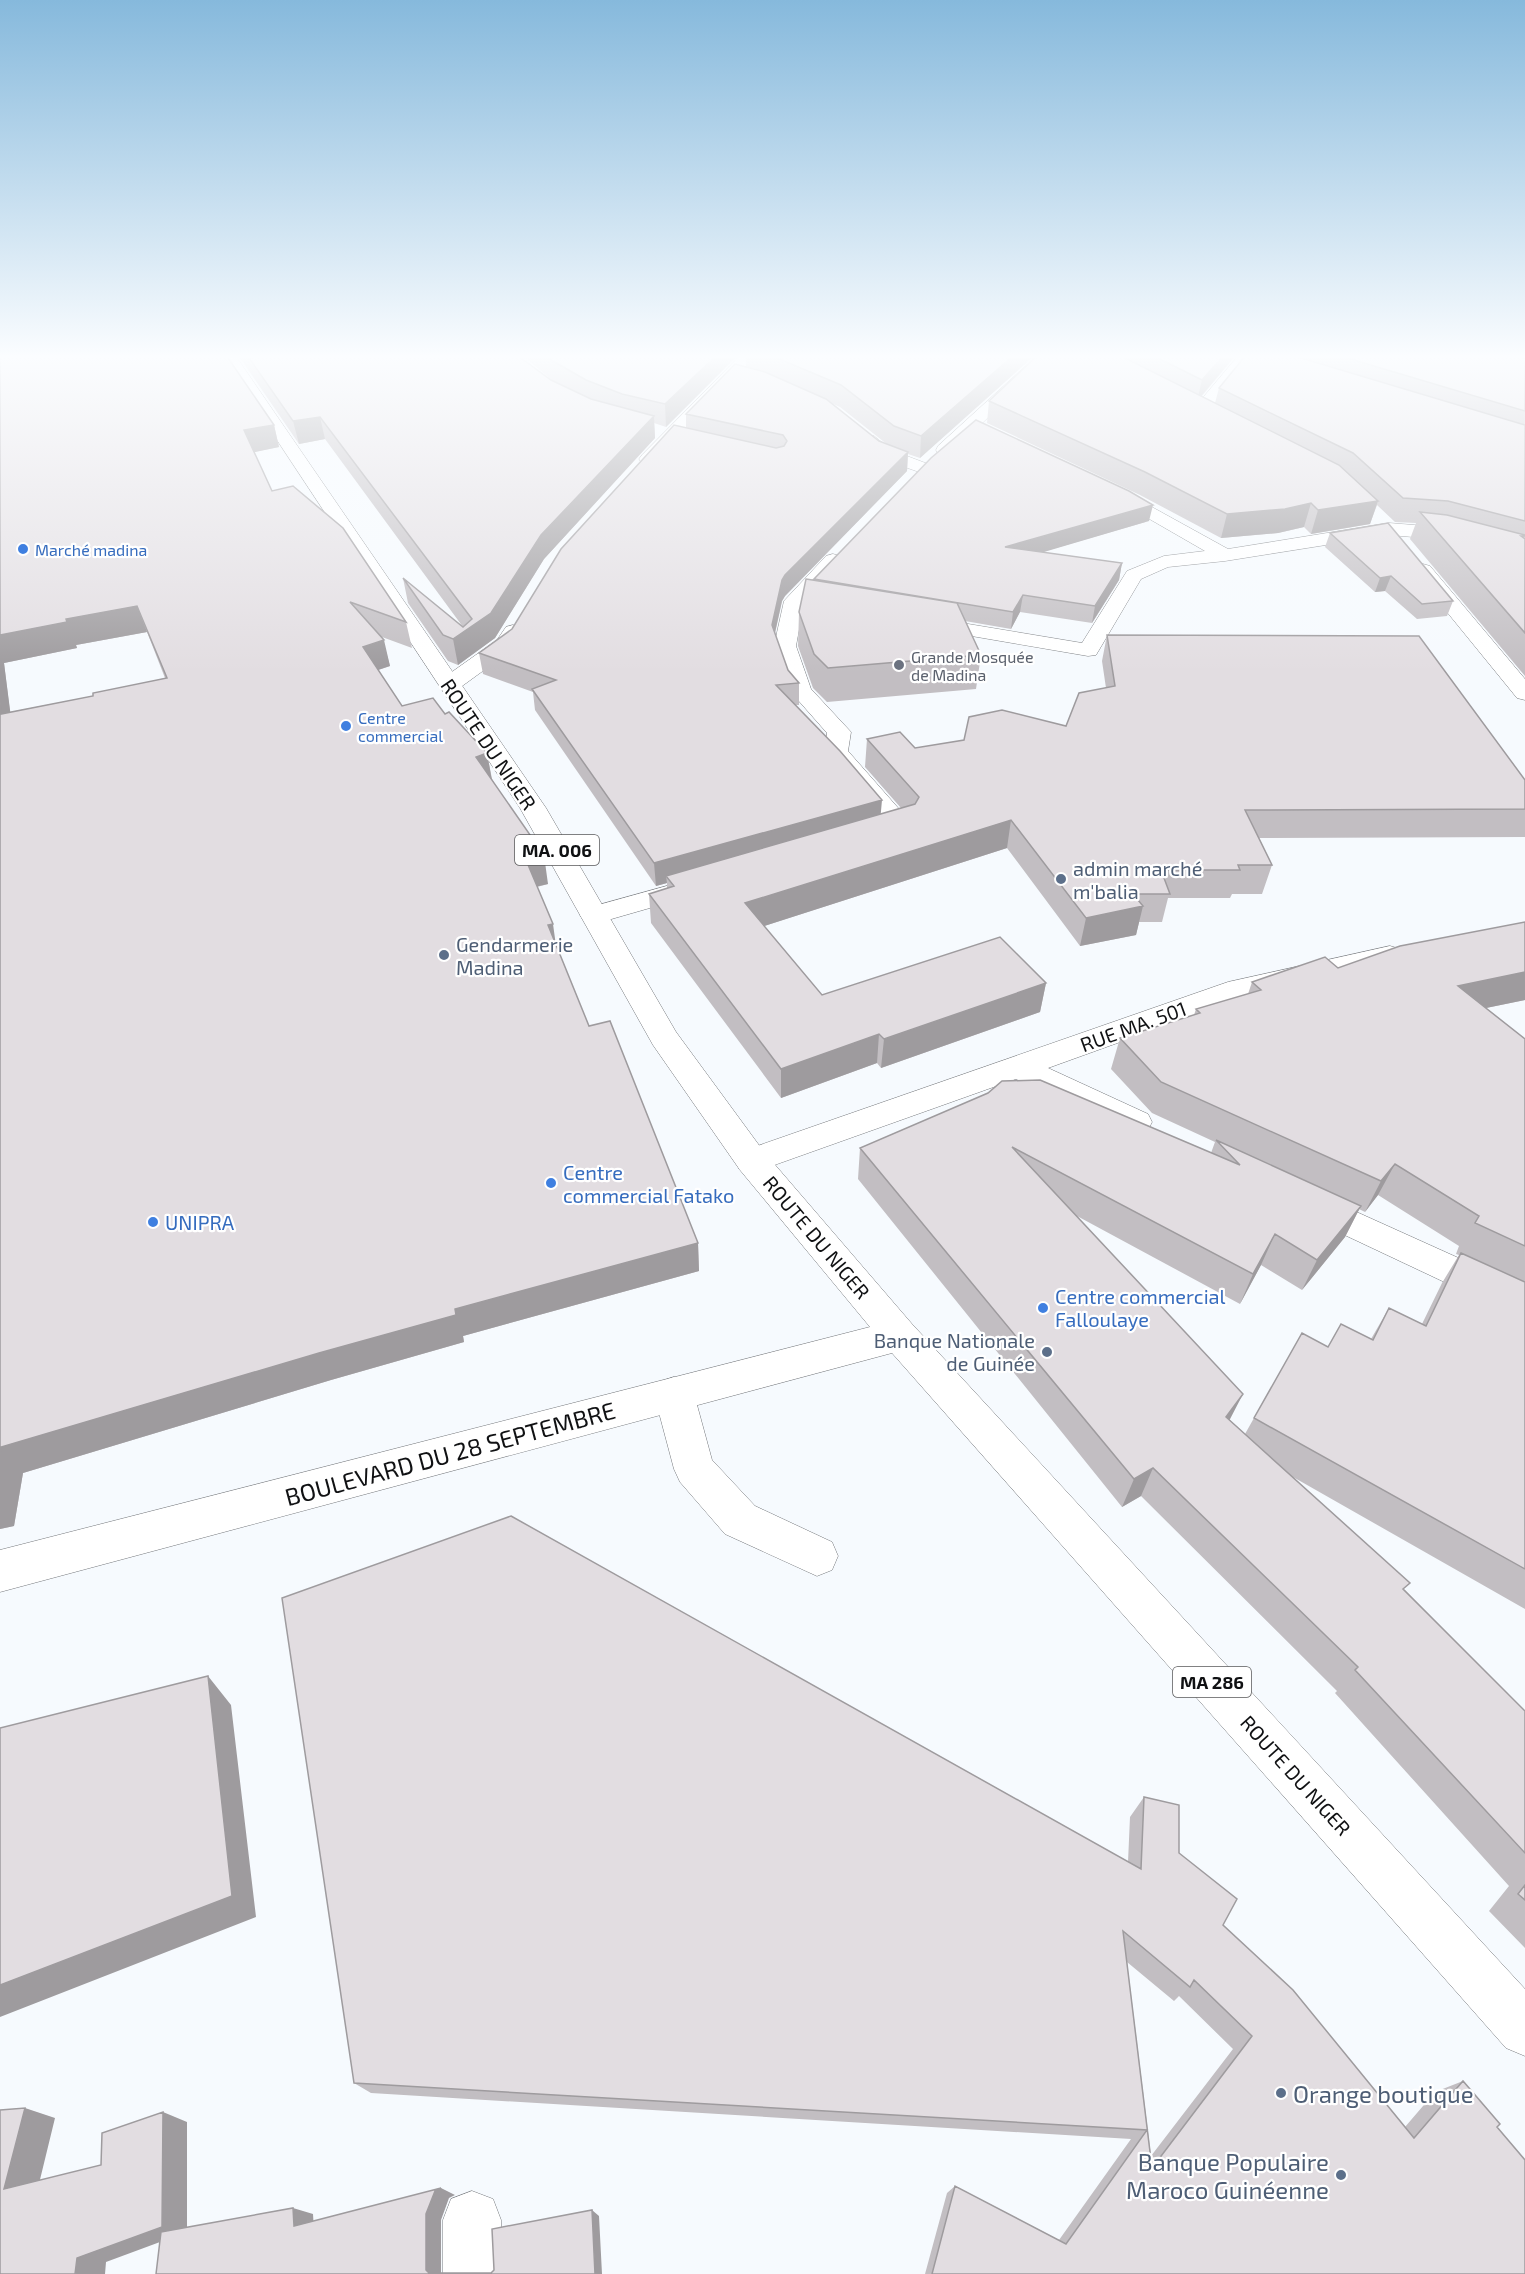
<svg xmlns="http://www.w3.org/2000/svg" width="1525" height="2274" font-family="'Exo 2',sans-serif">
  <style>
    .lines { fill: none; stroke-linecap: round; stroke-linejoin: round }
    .minor-casing { stroke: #75787c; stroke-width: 1 }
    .major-casing { stroke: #75787c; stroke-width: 1 }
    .minor { fill: #fff; fill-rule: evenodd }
    .major { fill: #fff; fill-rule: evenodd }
    .wall { fill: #c2bec2; fill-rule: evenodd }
    .shaded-wall { fill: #9e9b9e }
    .building { fill: #e2dde1; stroke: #9e9b9e; stroke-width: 1.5; fill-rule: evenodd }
    .shop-dot { fill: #3f7fe0; stroke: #fff; stroke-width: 2 }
    .worship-dot { fill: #6b7280; stroke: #fff; stroke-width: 2 }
    .service-dot { fill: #5c6f8a; stroke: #fff; stroke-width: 2 }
    .labels { text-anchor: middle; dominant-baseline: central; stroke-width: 4.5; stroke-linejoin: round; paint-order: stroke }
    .far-shop-label { font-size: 16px; fill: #366cbe; stroke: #fff; text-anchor: start }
    .far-worship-label { font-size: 16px; fill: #5b616d; stroke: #fff; text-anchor: start }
    .shield { fill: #fff; stroke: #58585a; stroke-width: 1.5 }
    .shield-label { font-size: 18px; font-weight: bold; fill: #101113 }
    .street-label { font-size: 20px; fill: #101113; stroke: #fff }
    .service-label { font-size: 20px; fill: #4e5e75; stroke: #fff; text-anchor: start }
    .shop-label { font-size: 20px; fill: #366cbe; stroke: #fff; text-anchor: start }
    .near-street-label { font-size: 24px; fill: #101113; stroke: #fff }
    .near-service-label { font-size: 24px; fill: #4e5e75; stroke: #fff; text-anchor: start }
  </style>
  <rect width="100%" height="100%" fill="#f6fafe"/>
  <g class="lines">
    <g class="minor-casing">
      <path id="minor" d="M741 355H756L654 463H642L639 459 642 455Z
        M1038 355H1053L950 454H938L936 450 938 446Z
        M1239 355H1254L1207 413H1195L1193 410 1195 407Z
        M868 435 874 436 891 450 928 464 931 468 928 472 922 473 879 458 860 440Z
        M1112 485 1228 549 1389 523 1439 527 1525 550V562L1438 539 1389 535 1225 561 1168 567 1141 579 1099 650 1096 655 1088 656 919 627 916 623 919 619 926 617 1082 643 1127 571 1164 556 1205 551 1106 494 1103 490 1106 486Z
        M833 554 840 556 843 560 804 602 796 646 811 689 851 732 848 751 914 826C906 837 881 842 868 838L864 833 868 828 884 823 824 752 827 733 790 691 774 646 784 601 826 556Z
        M1423 564 1430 566 1525 679V700L1517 698 1416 574 1413 570 1416 566Z
        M513 625 520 627 524 631 513 649 458 689 450 691 442 689 439 684 442 679 497 640 506 627Z
        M692 879 702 881 706 887 702 893 594 924 584 921 580 915 584 909Z
        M1390 946 1400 949 1404 955 1400 961 1245 997 1048 1068 1148 1114 1152 1122 1148 1130 1136 1134 1124 1130 1016 1079 752 1173 740 1170 735 1161 740 1152 1228 982Z
        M1310 1191 1525 1288V1320L1298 1213 1293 1204 1298 1195Z
        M674 1377 688 1382 694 1394 712 1460 755 1506 832 1542 838 1556 832 1570 817 1576 725 1534 680 1482 674 1469 654 1394 660 1382Z
        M472 2191 493 2199 501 2220 503 2274H443V2220L451 2199Z"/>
    </g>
    <g class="major-casing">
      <path id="major" d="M221 355H235L546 808 676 1032 764 1152 912 1324 1525 1989V2056L1506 2048 892 1353 0 1592V1550L870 1327 740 1170 653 1045 520 808Z"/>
    </g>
    <use href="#minor" class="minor"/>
    <use href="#major" class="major"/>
  </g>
  <path class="wall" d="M0 355 274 425 279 447 254 452 272 491 406 622 412 648 382 637 390 666 378 670 402 706 445 714 487 753 492 779 548 884 537 887 556 946 589 1026 698 1243 699 1271 463 1336 464 1342 331 1380 23 1473 14 1526 0 1529ZM147 632 165 678 93 696 10 712 4 663 77 648 76 645Z
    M238 355H517L553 381 522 355H738L666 427 654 423 655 438 544 559 495 638 458 665 448 661 408 603 403 578 463 627 325 439 299 444Z
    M746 355H1035L920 458 908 454 907 471 785 596 782 601 775 633 788 670 799 683V705H795L881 814 901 808 865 767 867 739 915 748 1066 726 1106 688 1102 661 1107 635 1525 780V837L1259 838 1272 865 1262 894H1232L1230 898H1168L1162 922H1139L1136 935 1080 946 1007 848 764 926 822 995 1046 983 1040 1012 881 1068 877 1063 781 1098 651 923 649 894 667 888V883L656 886 535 710 533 692 483 674 479 653 512 629 686 428V414L746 367ZM831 403 840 407 888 445 879 441Z
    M1038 355H1236L1202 396 1215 403 1219 388 1246 355H1525V676L1410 539 1416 523 1395 522 1377 505 1370 524 1311 534 1304 527 1278 533 1221 538 1140 495 987 423 989 401Z
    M1149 521 1042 552 1122 563 1119 580 1092 623 1020 612 1011 629 965 621 981 655 976 689 827 702 813 688 798 646 799 612 814 579Z
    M1330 533 1453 601 1447 616 1417 619 1385 591 1375 592 1325 547Z
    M1525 922V1000L1486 1008 1525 1039V1609L1293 1477 1525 1711V1948L1489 1911 1509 1886 1335 1693 1337 1691 1141 1496 1122 1507 858 1179 860 1148 988 1093 1211 1153 1215 1142 1152 1113 1111 1069 1120 1038 1194 1015 1196 1009 1248 994 1252 982 1338 968ZM1378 1195 1459 1246 1456 1254 1459 1255 1442 1283 1422 1324 1389 1308 1371 1339 1328 1347 1254 1418 1245 1434 1230 1420 1077 1216 1240 1304 1261 1265 1302 1290 1345 1237 1359 1209 1365 1212Z
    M1144 1797 1223 1925 1405 2127 1435 2092 1463 2081 1497 2127 1525 2274H925L947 2193 955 2186 1059 2240 1131 2139 371 2093 354 2083 1128 1862 1130 1817ZM1127 1962 1174 2001 1179 1996 1233 2049 1151 2156Z"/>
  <path class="shaded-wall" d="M717 355H738L666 427 665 404Z
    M1014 355H1035L920 458 921 436Z
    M1224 355H1236L1197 401 1202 380Z
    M654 416 655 438 544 559 495 638 458 665 453 639 491 613 541 535Z
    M320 417 325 439 299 444 293 421Z
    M274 425 279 447 250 453 244 430Z
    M908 452 907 471 785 596 782 601 772 646V625L782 580 785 575Z
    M1378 501 1370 524 1311 534 1318 510Z
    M1311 503 1304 527 1278 533 1221 538 1227 514Z
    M1153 505 1149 521 1003 564 1005 547Z
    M1122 563 1119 580 1092 623 1095 606Z
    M1391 576 1385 591 1375 592 1380 578Z
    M1023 595 1020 612 1011 629 1013 612Z
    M137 606 147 632 76 645 77 648 4 663 14 741 1 714 0 702V635L66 619Z
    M384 640 390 666 369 673 363 647Z
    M487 753 492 781 476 757Z
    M882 800 880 822 666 876 667 883 656 886 654 863Z
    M1011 820 1007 848 746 932 745 903Z
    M544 855 548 884 530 888 526 860Z
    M1143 906 1136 935 1080 946 1086 918Z
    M553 924 557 953 548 925Z
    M1525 972V1000L1442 1017 1458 986Z
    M1046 983 1040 1012 881 1068 884 1039Z
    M879 1034 877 1063 781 1098V1069Z
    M1395 1164 1378 1195 1365 1212 1381 1181Z
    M1361 1206 1345 1237 1302 1290 1317 1260Z
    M1275 1234 1261 1265 1240 1304 1253 1274Z
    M698 1243 699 1271 463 1336 464 1342 331 1380 23 1473 14 1526 0 1529V1454L1 1447 455 1309Z
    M1243 1394 1228 1423 1226 1417Z
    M1153 1468 1141 1496 1122 1507 1134 1479Z
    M208 1676 231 1705 256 1917 0 2017V1985Z
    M25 2108 55 2118 36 2196 4 2189Z
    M163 2112 187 2122V2232L106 2262 105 2274H75L77 2258Z
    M441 2188 455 2195 449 2198 441 2220V2274L429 2273 426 2270V2214L435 2191Z
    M293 2208 313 2214 314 2231 294 2226Z
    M592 2210 599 2216 602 2274H595Z"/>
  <path class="building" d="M0 355H226L274 425 244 430 272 491 293 486 343 528 406 622 350 602 384 640 363 647 402 706 433 698 445 714 449 712 487 753 476 757 544 855 526 860 553 924 548 925 589 1026 610 1021 698 1243 455 1309 456 1315 319 1353 1 1447 0 1454V702L1 714 93 696V693L167 678 137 606 66 619 67 622 0 635Z
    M247 355H517L551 380 591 399 654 416 541 535 491 613 453 639 443 635 403 578 463 627 472 619 320 417 293 421Z
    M545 355H717L665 404 622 394 586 380 553 361Z
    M767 355H1014L921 436 894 426 841 385 777 358Z
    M1038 355H1119L1339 465 1378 501 1318 510 1311 503 1285 509 1227 514 1145 472 989 401Z
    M1152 355H1224L1202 380Z
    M1246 355H1291L1525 425V521L1448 501 1403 498 1353 453 1219 388Z
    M1337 355H1525V411Z
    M735 364 765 372 826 399 879 441 908 452 785 575 782 580 772 625 788 670 799 683 776 685 840 751 882 800 654 863 532 689 556 680 479 653 512 629 561 549 674 425 776 448 784 446 787 441 783 435 686 414Z
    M976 420 1129 491 1153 505 1005 547 1122 563 1095 606 1023 595 1013 612 814 579 931 458Z
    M1420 512 1447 515 1525 535V536H1521L1525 539V633Z
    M1388 523 1453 601 1422 604 1391 576 1380 578 1330 533Z
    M806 579 957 603 981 655 828 668 814 654 799 612Z
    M1107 635 1419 636 1525 780V809L1245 810 1272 865H1238L1240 870H1161L1170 894H1133L1143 906 1086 918 1011 820 745 903 822 995 1000 937 1046 983 884 1039 879 1034 781 1069 649 894 674 886 666 876 915 804 919 797 867 739 900 732 915 748 964 740 969 717 1002 710 1066 726 1079 693 1115 686Z
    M1525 922V972L1458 986 1525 1039V1246L1475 1223 1479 1216 1395 1164 1381 1181 1161 1082 1120 1038 1200 1013 1196 1009 1261 990 1252 982 1325 957 1338 968 1400 946Z
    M1040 1080 1240 1165 1216 1140 1361 1206 1317 1260 1275 1234 1253 1274 1012 1147 1243 1394 1226 1417 1410 1583 1403 1589 1525 1711V1853L1355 1670 1358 1667 1153 1468 1134 1479 860 1148 988 1093 1002 1081Z
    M1461 1253 1525 1282V1569L1254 1418 1302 1333 1328 1347 1341 1324 1373 1340 1389 1308 1426 1326Z
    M511 1516 1141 1869 1144 1797 1179 1805V1853L1237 1899 1223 1925 1293 1990 1414 2138 1463 2081 1500 2124 1497 2127 1525 2160V2274H932L955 2186 1066 2244 1147 2130 354 2083 282 1598ZM1123 1931 1190 1987 1194 1980 1252 2036 1152 2168Z
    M208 1676 232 1896 0 1985V1728Z
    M1525 1885V1900L1518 1894Z
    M25 2108 4 2189 101 2165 102 2133 163 2112 162 2227 77 2258 75 2274H0V2110Z
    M441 2188 435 2191 426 2214V2270L429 2273H491L494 2270 492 2229 592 2210 595 2274H156L161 2232 293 2208 294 2226Z"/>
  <linearGradient id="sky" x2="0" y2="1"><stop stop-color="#86b9dc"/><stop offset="0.53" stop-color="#fbfdff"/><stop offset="1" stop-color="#fbfdff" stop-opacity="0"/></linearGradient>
  <rect width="1525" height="673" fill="url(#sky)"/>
  <g class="shop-dot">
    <circle cx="23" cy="549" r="6"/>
    <circle cx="346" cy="726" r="6"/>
    <circle cx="551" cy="1183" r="6"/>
    <circle cx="153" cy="1222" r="6"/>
    <circle cx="1043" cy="1308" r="6"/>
  </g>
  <circle class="worship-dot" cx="899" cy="665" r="6"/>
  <g class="service-dot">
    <circle cx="1061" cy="879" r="6"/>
    <circle cx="444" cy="955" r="6"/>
    <circle cx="1047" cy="1352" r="6"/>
    <circle cx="1281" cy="2093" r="6"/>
    <circle cx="1341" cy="2175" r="6"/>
  </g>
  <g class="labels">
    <g class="far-shop-label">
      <text x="35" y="549">Marché madina</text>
      <text x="358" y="717">Centre<tspan x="358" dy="18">commercial</tspan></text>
    </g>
    <g class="far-worship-label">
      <text x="911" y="656">Grande Mosquée<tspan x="911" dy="18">de Madina</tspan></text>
    </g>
    <g class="shield">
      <rect x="515" y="835" width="84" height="30" rx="4.5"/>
      <rect x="1173" y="1667" width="78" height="30" rx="4.5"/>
    </g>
    <g class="shield-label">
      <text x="557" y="850">MA. 006</text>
      <text x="1212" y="1682">MA 286</text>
    </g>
    <g class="street-label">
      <text transform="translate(489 744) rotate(56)">ROUTE DU NIGER</text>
      <text transform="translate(1133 1026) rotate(-20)">RUE MA. 501</text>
      <text transform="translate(817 1237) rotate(50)">ROUTE DU NIGER</text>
      <text transform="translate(1296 1775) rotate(48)">ROUTE DU NIGER</text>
    </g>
    <g class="service-label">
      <text x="1073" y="868">admin marché<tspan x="1073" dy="23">m'balia</tspan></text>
      <text x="456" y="944">Gendarmerie<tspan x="456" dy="23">Madina</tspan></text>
      <text x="1035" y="1340" text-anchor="end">Banque Nationale<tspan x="1035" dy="23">de Guinée</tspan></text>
    </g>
    <g class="shop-label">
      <text x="563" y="1172">Centre<tspan x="563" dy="23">commercial Fatako</tspan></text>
      <text x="165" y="1222">UNIPRA</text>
      <text x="1055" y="1296">Centre commercial<tspan x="1055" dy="23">Falloulaye</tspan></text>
    </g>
    <g class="near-street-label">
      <text transform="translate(450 1453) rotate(-15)">BOULEVARD DU 28 SEPTEMBRE</text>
    </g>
    <g class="near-service-label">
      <text x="1293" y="2093">Orange boutique</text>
      <text x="1329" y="2161" text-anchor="end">Banque Populaire<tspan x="1329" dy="28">Maroco Guinéenne</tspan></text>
    </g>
  </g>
</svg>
